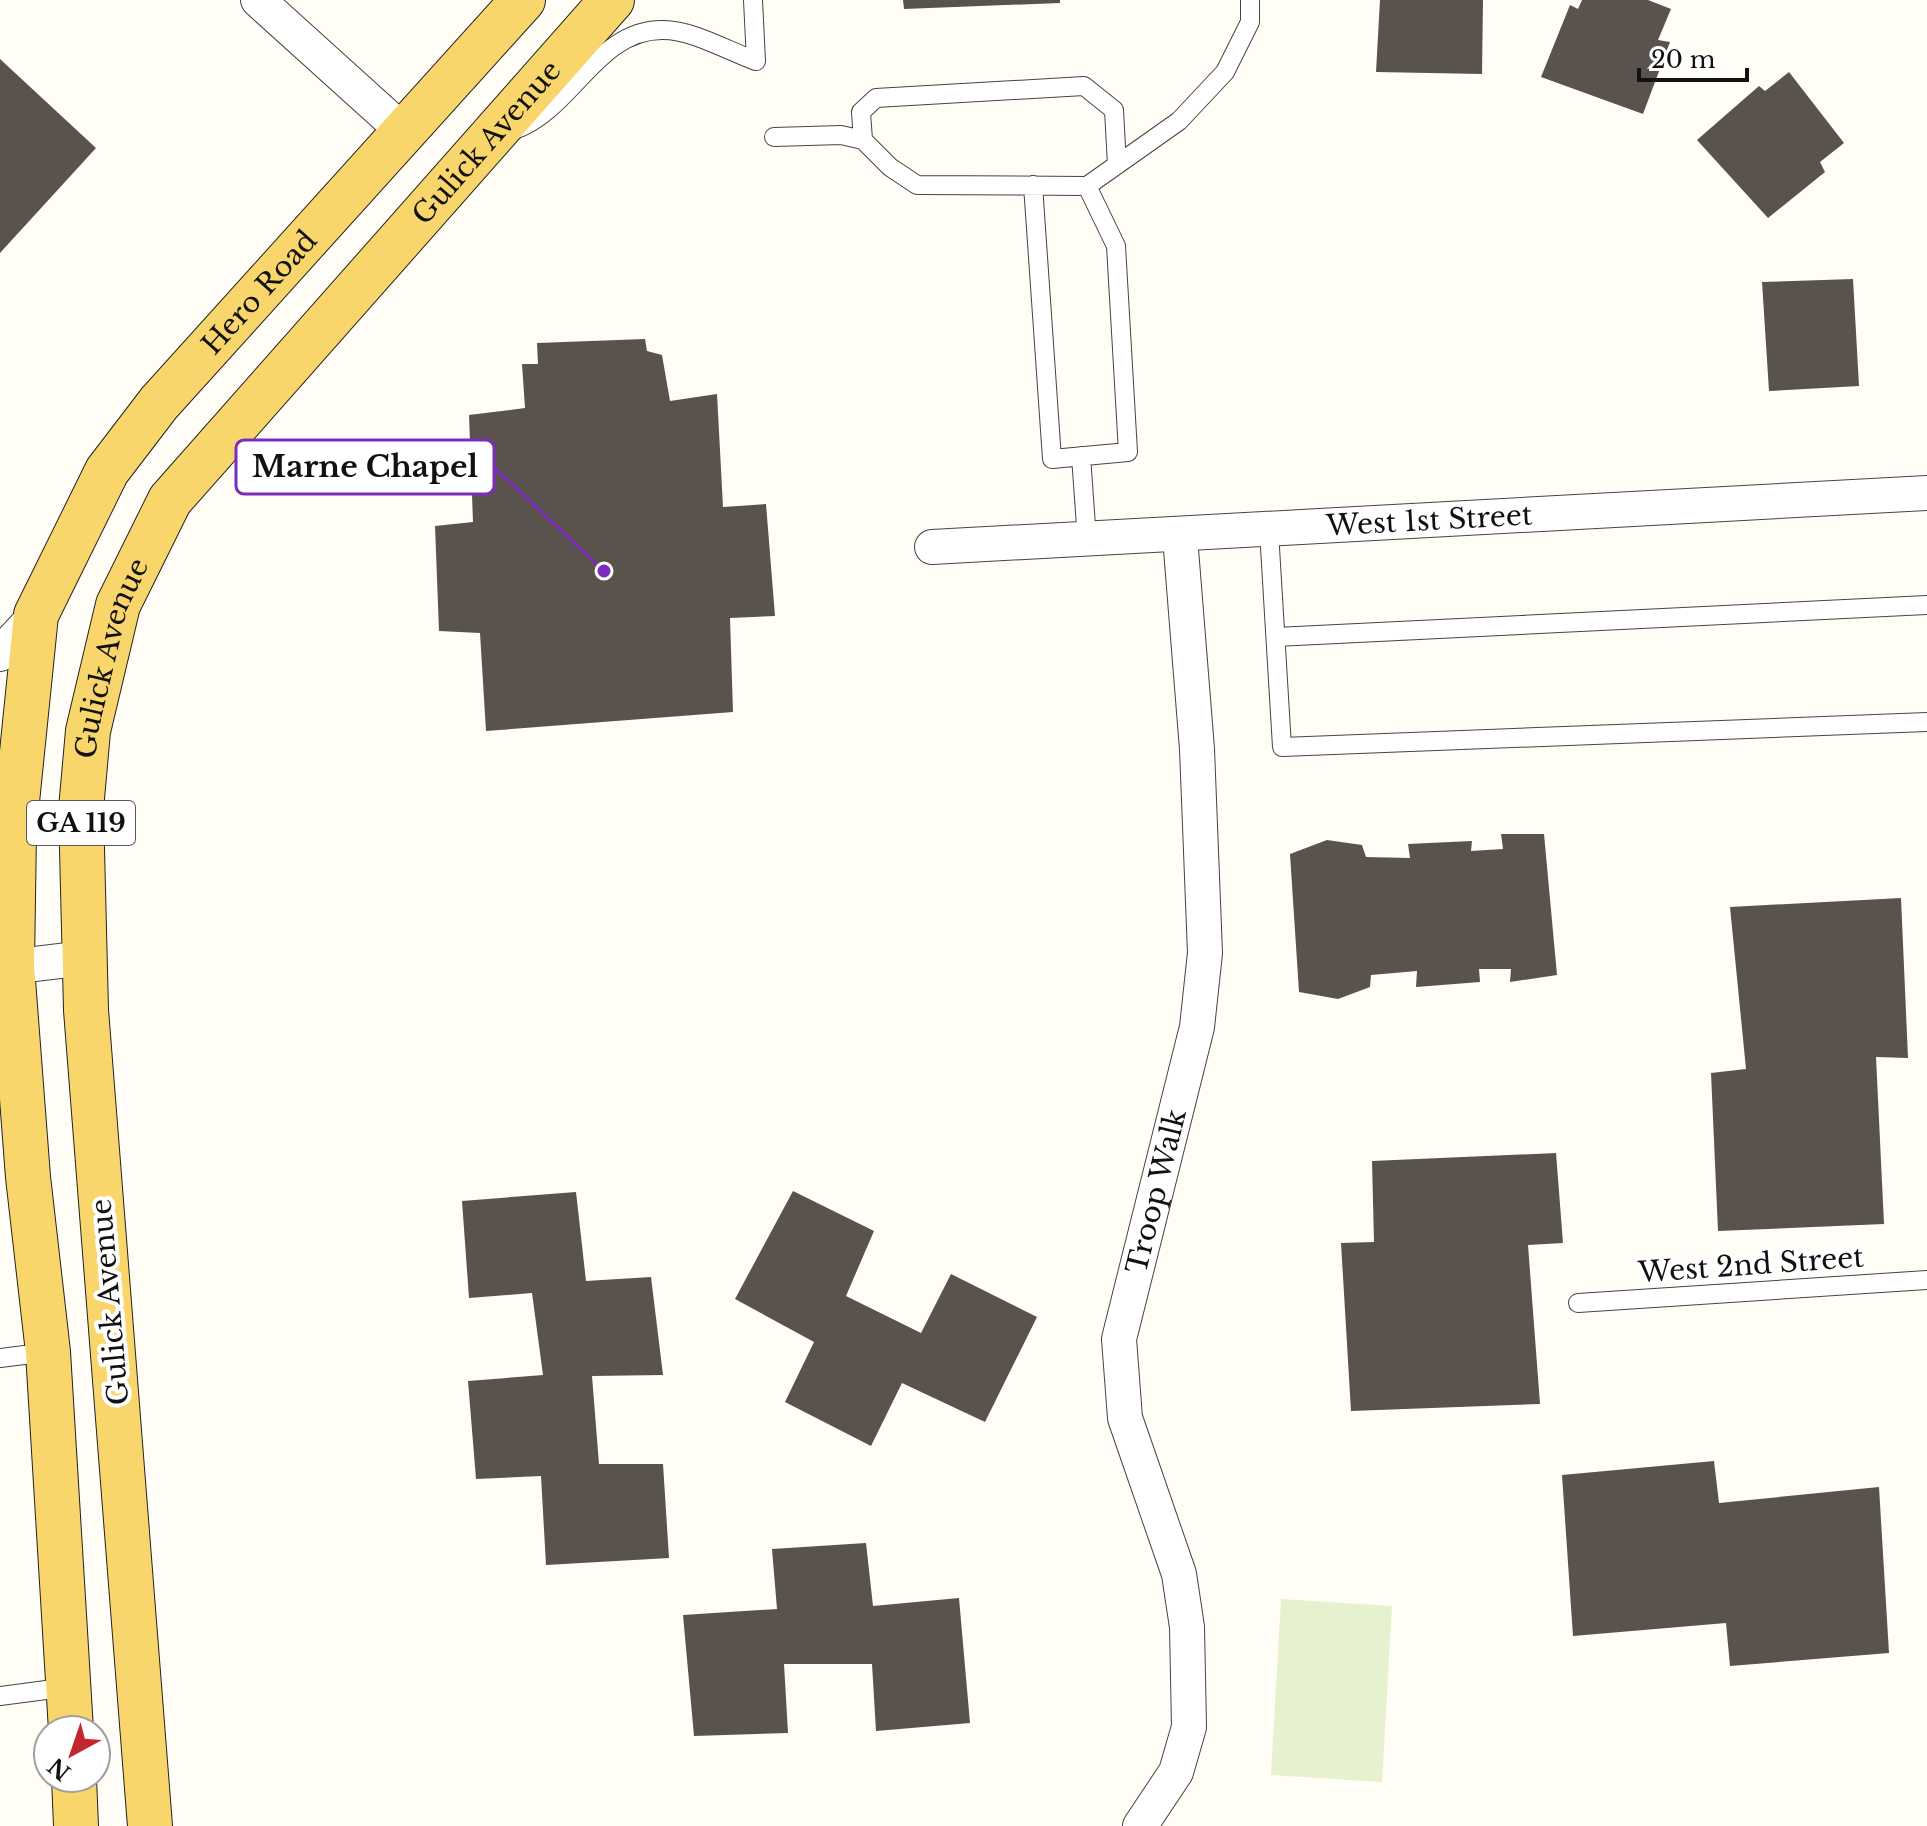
<svg xmlns="http://www.w3.org/2000/svg" width="1927" height="1826" font-family="'Libre Baskerville',serif">
  <style>
    .pitch { fill: #e6f2cf }
    .building { fill: #5a524d }
    .lines { fill: none; stroke-linecap: round; stroke-linejoin: round }
    .lane-casing { stroke: #444; stroke-width: 20 }
    .street-casing { stroke: #444; stroke-width: 36 }
    .primary-casing { stroke: #222; stroke-width: 46 }
    .lane { stroke: #fff; stroke-width: 18 }
    .street { stroke: #fff; stroke-width: 34 }
    .primary { stroke: #f9d66b; stroke-width: 44 }
    .labels { text-anchor: middle; dominant-baseline: central; stroke-width: 8; stroke-linejoin: round; paint-order: stroke }
    .shield { fill: #fff; stroke: #585858; stroke-width: 2 }
    .shield-label { font-size: 26px; font-weight: bold; fill: #111 }
    .street-label { font-size: 28px; fill: #111; stroke: #fff }
    .leader { fill: none; stroke: #7b2cbf; stroke-width: 3 }
    .callout-dot { fill: #7b2cbf; stroke: #fff; stroke-width: 3 }
    .callout { fill: #fff; stroke: #7b2cbf; stroke-width: 3 }
    .callout-label { font-size: 30px; text-anchor: middle; font-weight: bold; fill: #111 }
  </style>
  <rect width="100%" height="100%" fill="#fffdf5"/>
  <path class="pitch" d="M1281 1599 1392 1606 1382 1782 1271 1775Z"/>
  <path class="building" d="M903 0H1060V3L904 9Z
    M1380 0H1483L1482 74 1376 72Z
    M1582 0H1648L1671 9 1658 40 1670 42 1643 114 1541 77 1570 5 1578 9Z
    M0 59 96 148 0 253Z
    M1789 72 1844 143 1820 162 1825 172 1768 218 1697 140 1759 86 1765 91Z
    M1853 279 1859 386 1769 391 1762 282Z
    M645 339 647 351 662 355 670 401 717 394 723 507 766 504 775 616 730 618 733 712 486 731 480 633 439 631 435 526 473 522 469 415 525 408 522 364H538L537 343Z
    M1501 834H1544L1557 975 1510 982 1511 969H1479L1480 982 1416 987 1417 971 1371 975 1370 987 1338 999 1299 992 1290 854 1327 840 1362 845 1366 857 1410 858 1408 844 1472 841 1471 851 1503 849Z
    M1901 898 1908 1058 1876 1057 1884 1224 1718 1231 1711 1073 1746 1069 1730 907Z
    M1556 1153 1563 1243 1528 1245 1540 1404 1351 1411 1341 1243 1374 1242 1372 1161Z
    M793 1191 874 1231 846 1296 921 1333 951 1274 1037 1317 985 1422 902 1383 871 1446 785 1402 814 1342 735 1299Z
    M576 1192 586 1281 651 1277 663 1375 592 1376 599 1464H663L669 1558 546 1565 541 1476 476 1479 468 1381 543 1375 532 1293 469 1298 462 1201Z
    M1714 1461 1719 1503 1879 1487 1889 1653 1730 1666 1726 1623 1573 1636 1562 1475Z
    M866 1543 873 1606 959 1598 970 1723 876 1731 872 1664H784L788 1733 694 1736 683 1615 777 1609 772 1549Z"/>
  <g class="lines">
    <g class="lane-casing">
      <path id="lane" d="M514 130C572 110 597 29 663 30 693 30 728 51 756 61L753 0
        M774 137 841 135 863 140 890 167 917 185 1087 186 1179 121 1225 72 1250 22V0
        M863 140 861 112 876 98 1084 86 1114 110 1117 165
        M1033 185 1052 459 1128 452 1116 246 1087 186
        M1081 456 1087 540
        M1269 531 1282 747 1927 722
        M1276 637 1927 605
        M1578 1303 1927 1280
        M0 1358 48 1352
        M0 1696 69 1687"/>
    </g>
    <g class="street-casing">
      <g id="street">
        <path d="M258 0 403 131"/>
        <path id="s1" d="M932 547 1927 493"/>
        <path d="M0 654 36 615"/>
        <path d="M0 968 85 958"/>
        <path id="s2" d="M1140 1826 1176 1772 1189 1727 1187 1627 1179 1574 1125 1418 1119 1339 1197 1027 1205 953 1197 749 1180 537"/>
      </g>
    </g>
    <g class="primary-casing">
      <g id="primary">
        <path id="s3" d="M71 1730 48 1352 28 1177 12 967 14 831 36 615 107 471 159 403 523 0"/>
        <path d="M74 1778 76 1826"/>
        <path id="s4" d="M150 1826 86 1010 81 809 88 731 118 605 170 500 612 0"/>
      </g>
    </g>
    <use href="#lane" class="lane"/>
    <use href="#street" class="street"/>
    <use href="#primary" class="primary"/>
  </g>
  <g class="labels">
    <rect class="shield" x="27" y="801" width="108" height="44" rx="6"/>
    <g class="shield-label">
      <text x="81" y="823">GA 119</text>
    </g>
    <g class="street-label">
      <text stroke="none"><textPath href="#s4" startOffset="1822">Gulick Avenue</textPath></text>
      <text stroke="none"><textPath href="#s3" startOffset="1514">Hero Road</textPath></text>
      <text stroke="none"><textPath href="#s1" startOffset="498">West 1st Street</textPath></text>
      <text stroke="none"><textPath href="#s4" startOffset="1174">Gulick Avenue</textPath></text>
      <text stroke="none"><textPath href="#s2" startOffset="662">Troop Walk</textPath></text>
      <text transform="translate(1751 1265) rotate(-4)">West 2nd Street</text>
      <text transform="translate(110 1302) rotate(-95)">Gulick Avenue</text>
    </g>
  </g>
  <path class="leader" d="M604 571L494 467"/>
  <circle class="callout-dot" cx="604" cy="571" r="8"/>
  <rect class="callout" x="236" y="440" width="258" height="54" rx="8"/>
  <g class="callout-label">
    <text x="365" y="477">Marne Chapel</text>
  </g>
  <g transform="translate(72 1754) rotate(220)"><circle r="38" fill="#ffffff" stroke="#a0a0a0" stroke-width="2"/>
  <path d="M0-6L14 30L0 20L-14 30Z" fill="#c4262e"/>
  <text y="-12" font-size="22" font-weight="bold" text-anchor="middle" fill="#111111">N</text>
  </g>
  <path d="M1639 68v12h108v-12" fill="none" stroke="#111111" stroke-width="4"/>
  <text x="1651" y="68" font-size="24" fill="#111111" stroke="#ffffff" stroke-width="6" paint-order="stroke">20 m</text>
</svg>
